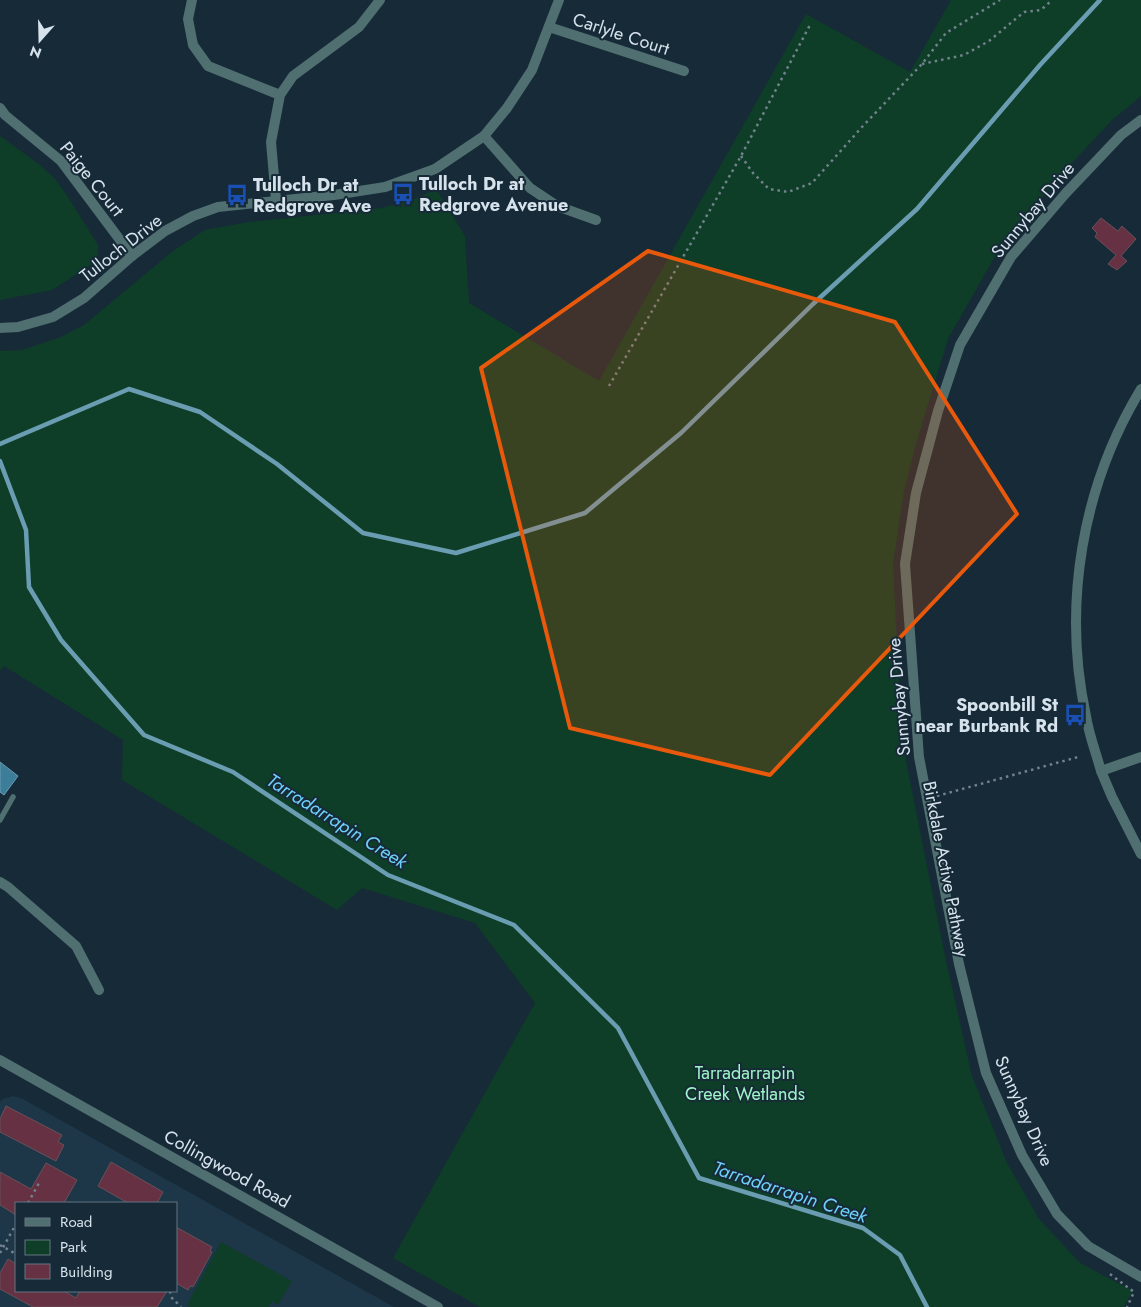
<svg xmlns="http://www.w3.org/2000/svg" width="1141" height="1307" font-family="Jost,sans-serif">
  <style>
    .built { fill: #1d3648; fill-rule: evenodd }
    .green { fill: #0e3e28 }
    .water { fill: #3c7e99; stroke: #6a9cb2 }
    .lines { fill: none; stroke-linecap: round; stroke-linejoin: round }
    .stream { stroke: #6a9cb2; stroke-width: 4.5 }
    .building { fill: #653143; stroke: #6a5058 }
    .path { stroke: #72828d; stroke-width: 2.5; stroke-dasharray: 2.5 4; stroke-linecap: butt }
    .service { stroke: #506f70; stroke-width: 5.5 }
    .minor { stroke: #506f70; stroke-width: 10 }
    .tertiary { stroke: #506f70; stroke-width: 10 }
    .marked { fill: #e8590c; fill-opacity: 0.2; stroke: #e8590c; stroke-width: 4; stroke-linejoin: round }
    .labels { text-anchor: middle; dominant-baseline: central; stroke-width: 4; stroke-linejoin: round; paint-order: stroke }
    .street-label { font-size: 18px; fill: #d7e3ec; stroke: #172a38 }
    .poi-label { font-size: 18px; font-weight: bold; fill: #d7e3ec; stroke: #172a38; text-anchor: start }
    .park-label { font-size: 18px; fill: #9ef6c6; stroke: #172a38 }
    .water-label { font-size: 19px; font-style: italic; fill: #6ecff9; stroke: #172a38 }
  </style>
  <rect width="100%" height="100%" fill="#172a38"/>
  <path class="built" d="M13 1096 23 1099 394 1307H0V1102L3 1099ZM16 1203H176V1291H16Z"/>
  <path class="green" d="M951 0H1141V96L1111 121 1061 175 998 251 948 339 917 440 904 491 893 564 898 668 906 761 946 961 972 1076 1007 1163 1039 1219 1080 1263 1133 1291 1124 1307H480L393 1258 535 1003 475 923 362 888 337 910 122 780 123 740 4 666 0 671V351L22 350 61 337 84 325 173 251 205 230 249 222 382 208 417 198 436 189 465 236 469 303 599 381 806 14 910 72Z
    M0 136 40 165 55 179 66 194 98 245V258L94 263 52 290 0 300Z
    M221 1242 292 1281 278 1305 272 1301 269 1307H191L187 1305Z"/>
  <path class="water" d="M0 762 18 776 4 795 0 792Z"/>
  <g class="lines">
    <path class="stream" d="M0 444 129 389 200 412 277 464 363 533 456 553 585 513 681 433 813 304 917 209 1040 65 1100 0
      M0 461 26 530 29 587 61 640 144 735 233 772 388 875 514 925 618 1028 699 1178 863 1228 900 1255 927 1307"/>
  </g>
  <path class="building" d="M1101 218 1118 231 1122 226 1136 239 1121 256 1127 261 1117 270 1108 264 1116 255 1095 237 1097 233 1092 228Z
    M6 1106 62 1135 58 1142 64 1145 56 1161 0 1132V1119Z
    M111 1162 163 1192 157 1203H128L98 1186Z
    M46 1163 77 1180 64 1203H16V1215L0 1205V1172L31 1189Z
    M176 1227 212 1247 210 1251 212 1252 193 1287 190 1286 188 1290 176 1283Z
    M8 1259 16 1264V1291H64L76 1298 80 1291H167L157 1307H33L0 1289V1273Z"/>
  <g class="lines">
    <path class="path" d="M922 64 964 55 989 41 1024 12 1041 10 1052 0
      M741 156 753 173 769 189 788 192 812 183 862 127 922 64 946 33 1000 0
      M609 386 741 156 811 23
      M937 796 1078 757
      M28 1203 39 1183
      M0 1245 16 1254
      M0 1253 16 1224
      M1110 1274 1134 1292 1127 1307
      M170 1291 171 1297 181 1307"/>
    <path class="service" d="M0 820 13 797"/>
    <path class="minor" d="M192 0 188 19 193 45 208 66 280 95
      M549 27 684 71
      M0 108 5 115 61 161 132 256
      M1141 120 1121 135 1066 193 1011 257 960 345 938 411 916 493 905 564 919 757 959 964 986 1073 1022 1155 1057 1214 1088 1246 1141 1277
      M484 136 530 188 557 206 596 220
      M276 200 271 142 280 95 293 76 359 27 380 0
      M1101 771C1096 753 1089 735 1086 716 1062 605 1082 486 1141 389
      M0 882 8 887 76 946 99 990"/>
    <path class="tertiary" d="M0 328 18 327 53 317 84 298 132 256 165 231 193 216 218 207 334 195 385 187 435 169 484 136 507 108 532 70 559 0
      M1141 757 1101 771 1112 797 1141 854
      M0 1060 438 1307"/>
  </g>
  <path class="marked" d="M648 251 895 322 1017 514 770 775 570 728 481 368Z"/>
  <defs>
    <g id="bus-bare" transform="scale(1.725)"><path d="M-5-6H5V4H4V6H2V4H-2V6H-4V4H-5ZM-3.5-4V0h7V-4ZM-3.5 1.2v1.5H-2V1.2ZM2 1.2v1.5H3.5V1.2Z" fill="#1a4fb4" stroke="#172a38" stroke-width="2.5" paint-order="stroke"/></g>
  </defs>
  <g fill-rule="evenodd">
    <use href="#bus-bare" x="403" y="194"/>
    <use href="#bus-bare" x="237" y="195"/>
    <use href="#bus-bare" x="1075" y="715"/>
  </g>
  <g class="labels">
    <g class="street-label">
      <text transform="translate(621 34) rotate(18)">Carlyle Court</text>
      <text transform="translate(92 179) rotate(51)">Paige Court</text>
      <text transform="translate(1033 210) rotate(-50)">Sunnybay Drive</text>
      <text transform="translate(121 248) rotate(-38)">Tulloch Drive</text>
      <text transform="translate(899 697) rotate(-95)">Sunnybay Drive</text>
      <text transform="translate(946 869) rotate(79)">Birkdale Active Pathway</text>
      <text transform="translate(1024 1111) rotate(66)">Sunnybay Drive</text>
      <text transform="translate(227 1169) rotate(29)">Collingwood Road</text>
    </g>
    <g class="poi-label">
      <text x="419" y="184">Tulloch Dr at<tspan x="419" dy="21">Redgrove Avenue</tspan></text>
      <text x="253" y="185">Tulloch Dr at<tspan x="253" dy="21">Redgrove Ave</tspan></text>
      <text x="1058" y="705" text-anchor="end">Spoonbill St<tspan x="1058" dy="21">near Burbank Rd</tspan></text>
    </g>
    <g class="park-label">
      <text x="745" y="1073">Tarradarrapin<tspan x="745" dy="21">Creek Wetlands</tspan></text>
    </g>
    <g class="water-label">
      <text transform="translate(337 821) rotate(32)">Tarradarrapin Creek</text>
      <text transform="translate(790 1192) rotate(18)">Tarradarrapin Creek</text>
    </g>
  </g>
  <rect x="15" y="1202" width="162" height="90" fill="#172a38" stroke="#647480"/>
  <rect x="25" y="1218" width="25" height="8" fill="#506f70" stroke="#647480"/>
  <text x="60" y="1227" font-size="15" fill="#d7e3ec">Road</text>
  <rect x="25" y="1240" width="25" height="15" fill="#0e3e28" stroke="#647480"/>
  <text x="60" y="1252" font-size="15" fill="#d7e3ec">Park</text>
  <rect x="25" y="1264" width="25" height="15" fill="#653143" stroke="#647480"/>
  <text x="60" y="1277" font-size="15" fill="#d7e3ec">Building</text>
  <g transform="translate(40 40) rotate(200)" stroke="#172a38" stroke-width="4" paint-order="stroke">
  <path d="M0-4L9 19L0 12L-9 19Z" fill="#d7e3ec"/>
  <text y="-8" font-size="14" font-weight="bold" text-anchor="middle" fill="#d7e3ec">N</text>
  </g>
</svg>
